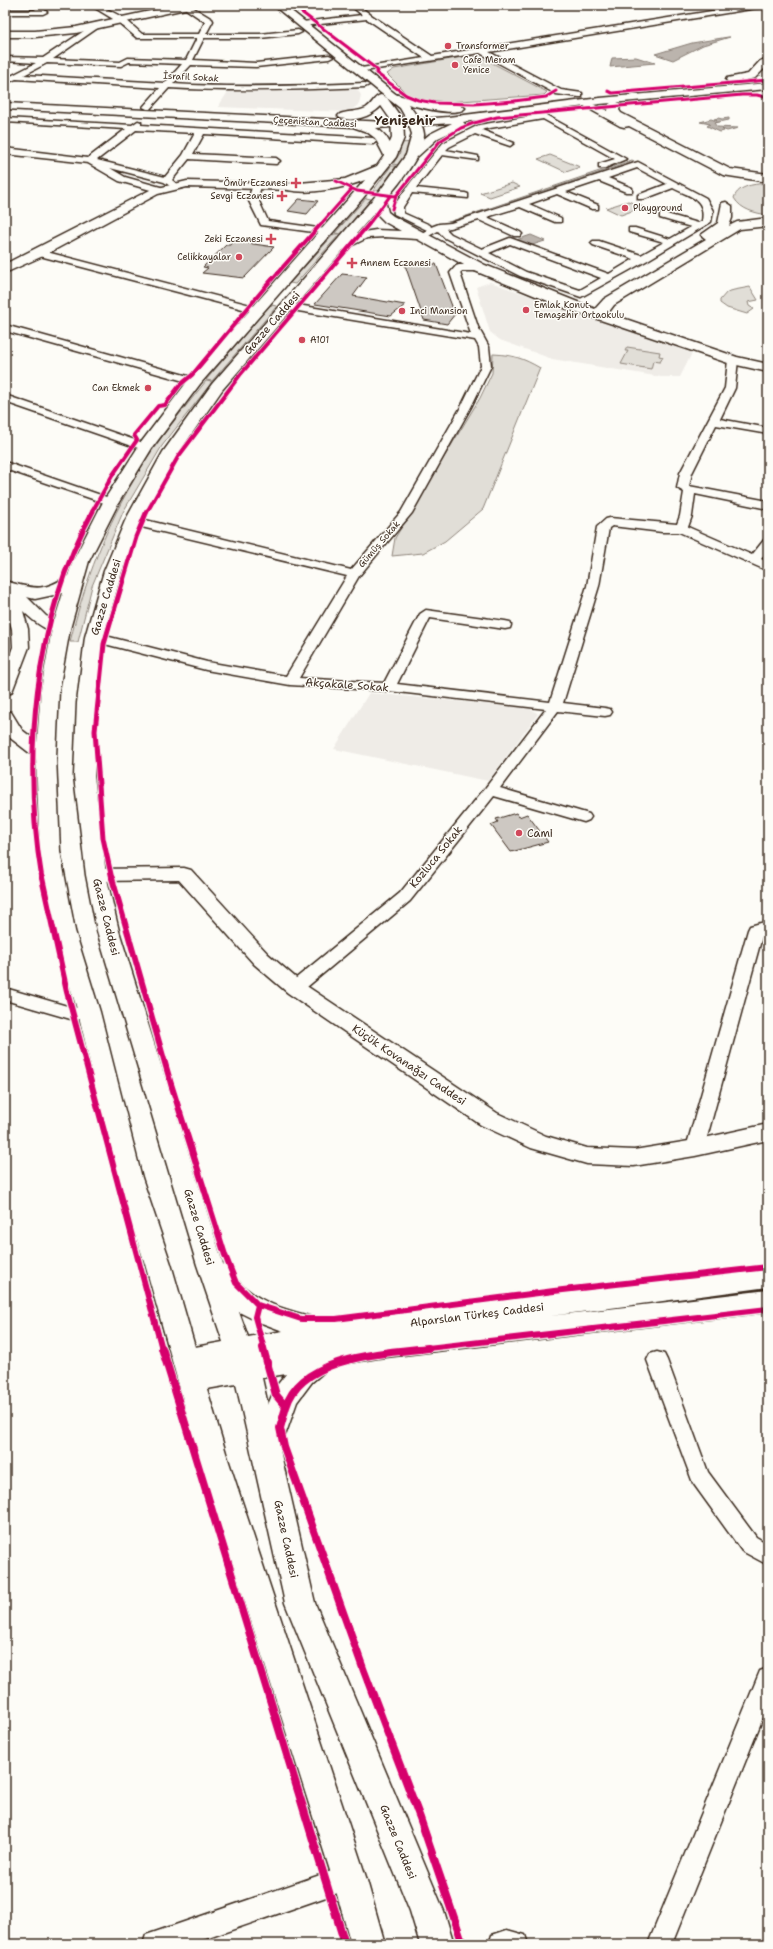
<svg xmlns="http://www.w3.org/2000/svg" width="773" height="1949" font-family="'Shantell Sans',sans-serif">
  <style>
    .built { fill: #efece7 }
    .green { fill: #e1ded7; stroke: #8e847a }
    .water { fill: #bbb4ad; stroke: #887d74 }
    .building { fill: #cdc8c2; stroke: #3b2a1e }
    .lines { fill: none; stroke-linecap: round; stroke-linejoin: round }
    .minor-casing { stroke: #3b2a1e; stroke-width: 3 }
    .tertiary-casing { stroke: #3b2a1e; stroke-width: 3 }
    .secondary-casing { stroke: #3b2a1e; stroke-width: 3 }
    .primary-casing { stroke: #3b2a1e; stroke-width: 3 }
    .minor { fill: #fdfcf7; fill-rule: evenodd }
    .tertiary { fill: #fdfcf7; fill-rule: evenodd }
    .secondary { fill: #fdfcf7; fill-rule: evenodd }
    .primary { fill: #fdfcf7; fill-rule: evenodd }
    .cycleway-far4-casing { stroke: #fdfcf7; stroke-width: 4.5 }
    .cycleway-far3-casing { stroke: #fdfcf7; stroke-width: 5.5 }
    .cycleway-far2-casing { stroke: #fdfcf7; stroke-width: 7 }
    .cycleway-far1-casing { stroke: #fdfcf7; stroke-width: 9 }
    .cycleway-casing { stroke: #fdfcf7; stroke-width: 10 }
    .cycleway-far4 { stroke: #d6006c; stroke-width: 3 }
    .cycleway-far3 { stroke: #d6006c; stroke-width: 4 }
    .cycleway-far2 { stroke: #d6006c; stroke-width: 5 }
    .cycleway-far1 { stroke: #d6006c; stroke-width: 6 }
    .cycleway { stroke: #d6006c; stroke-width: 8 }
    .poi-dot { fill: #d1495b; stroke: #fdfcf7; stroke-width: 1.5 }
    .labels { text-anchor: middle; dominant-baseline: central; stroke-width: 3; stroke-linejoin: round; paint-order: stroke }
    .far-poi-label { font-size: 9px; fill: #3b2a1e; stroke: #fdfcf7; text-anchor: start }
    .far-street-label { font-size: 9px; fill: #3b2a1e; stroke: #fdfcf7 }
    .street-label { font-size: 11px; fill: #3b2a1e; stroke: #fdfcf7 }
    .poi-label { font-size: 11px; fill: #3b2a1e; stroke: #fdfcf7; text-anchor: start }
    .far-district-label { font-size: 13px; font-weight: bold; fill: #3b2a1e; stroke: #fdfcf7 }
  </style>
  <rect width="100%" height="100%" fill="#fdfcf7"/>
  <filter id="ink" filterUnits="userSpaceOnUse"><feTurbulence type="fractalNoise" baseFrequency=".025" numOctaves="2"/><feDisplacementMap in="SourceGraphic" scale="8" xChannelSelector="R" yChannelSelector="G"/><feConvolveMatrix kernelMatrix="1 2 1 2 8 2 1 2 1" color-interpolation-filters="sRGB"/></filter>
  <g filter="url(#ink)">
    <path class="built" d="M353 88H356L361 95 359 104 349 112 218 107 229 90Z
      M490 282 692 353 680 377H661L552 359 500 340 490 332 476 287Z
      M369 693 530 708 538 714 488 781 334 749Z"/>
    <path class="green" d="M468 56 481 57 547 92 544 95 447 102 427 100 409 96 387 74 394 69Z
      M416 142 398 165 393 164 400 153 399 143Z
      M550 155 580 167 566 172 538 159Z
      M632 160 634 161 437 226Z
      M391 166H396L379 191H373Z
      M512 183 520 187 490 197 480 193Z
      M768 183V215C755 213 741 210 734 198 738 185 756 184 768 183Z
      M366 198 371 199 341 234 335 233Z
      M628 201 643 207 621 215 606 208Z
      M334 234H340L295 284 290 283Z
      M750 287 758 300 748 302 749 306 754 309 747 314 727 308 720 303V300L727 292 734 290Z
      M270 305 277 306 212 381 206 380Z
      M627 347 660 352 659 356 663 357 660 362 653 361 651 369 621 364 628 351H625Z
      M493 354C513 355 523 358 540 368L483 509 445 541 423 553 392 556 395 538 480 398 492 373Z
      M206 381 212 382 162 446 123 512 92 586 78 642H70C85 580 106 526 139 471 158 439 183 410 206 381Z"/>
    <path class="water" d="M728 37H730L703 45 673 60 655 54 692 43Z
      M636 57 655 63 610 67 612 58Z
      M718 118 722 119 729 118V120L714 123 717 127 738 128 727 131 722 129 724 131 720 132 707 126 710 124 700 122 711 119 717 121 714 119Z
      M531 235 545 241 529 246 516 240Z"/>
    <path class="building" d="M299 199 318 201 307 214 288 211Z
      M233 241 274 247 244 278 202 273 208 268 203 267 226 245H230Z
      M436 264 455 314 447 324 424 320 405 265Z
      M342 274 367 277 353 296 405 305 391 316 315 304Z
      M516 813 519 817 527 814 548 842 511 852 491 825 498 822 496 819Z"/>
    <g class="lines">
      <g class="minor-casing">
        <path id="minor" d="M31 5H39L47 12 43 14H5V10H36Z
          M90 5H99L124 18 142 34H199L205 22 180 5H189L212 19 213 21 206 34H260L298 30 302 32 298 34 260 38H204L193 60 256 63 329 55 333 57 329 59 256 67 191 65 173 84C237 88 301 86 365 83L369 85 365 87C299 90 234 92 169 88L150 109H147L143 107 160 88 16 79 5 84V79L36 63 5 61V57L43 58 96 23H99V27L53 59 120 62 128 58 186 60 197 38H137L118 22ZM129 62 182 64 165 83 24 75 47 63 121 66Z
          M350 5H358L371 15 432 56 749 5H767L763 7 489 52 561 90 582 93V97H579L556 94 480 53 358 72 357 70 361 68 424 58 367 19 302 26 298 24 302 22 362 15Z
          M544 114 626 159 605 168H599V164L615 159 543 119 484 129 482 130 514 143 510 146 475 134 449 147 446 150 478 156V160L442 155 416 188 465 193 468 194V198L412 193 403 207V213L430 225 431 227 439 224 451 223 638 162 706 198 713 211 711 222 646 261 581 297 520 276 445 238 438 231 423 239H417L415 237 427 230 394 214 393 207 411 182 443 143 479 125ZM637 168 667 184 638 195V199H644L673 188C690 197 706 198 702 221L698 223 663 213 660 214V218L691 227 670 239 635 228H629V232L664 242 641 255 599 241H593L591 243 593 245 634 259 609 274 510 238 482 249 451 234 446 229 479 220 514 236H520L522 234 520 232 487 217 520 207 555 222H561V218L529 204 557 194 592 209H598V205L566 192 599 181 626 192H632V188L608 178ZM510 244 601 278 580 290 526 272 489 253Z
          M5 118 132 125 138 121 141 122V125L373 138 377 141 373 144 204 134 193 154 276 158 280 161 276 164 189 159 172 180 179 186 175 189 164 182 110 168 125 177 164 188V192L161 193 119 181 88 163 5 154V148L88 158 126 129 5 122ZM136 130 195 133 183 155 165 177 97 160Z
          M257 182 261 185 258 199 268 221 325 229 330 232 328 234 261 225 248 199 253 185Z
          M39 250 262 308 263 310 258 313 36 255 34 253Z
          M459 265H480L485 268 480 271H462L460 273 478 327 489 347 491 366 471 407 412 513 359 576 299 678 384 683 420 614 426 610 505 621 510 622 511 625 510 628 505 629 430 618 397 684 550 702 587 586 597 527 606 519 610 518 677 524 680 516 684 492 677 488 680 473 725 388 728 360 733 357 738 360 735 388 720 419 768 428V434L716 425 692 473 689 486 768 501V509L695 494 692 516 688 527 752 555 764 540 768 539V551L761 559 768 562V571L679 532H662L612 526 609 528 599 586 563 703 605 708 610 709 612 712 610 715 605 716 558 711 500 788 589 814 591 817 589 820 584 822 494 796 410 901 301 992 295 994 289 992 287 988 289 984 400 893 486 787 546 709 389 691 290 685 206 670 89 640 88 637 89 634 94 633 207 662 286 676 347 576 129 524 127 521 133 517 351 570 401 512 461 407 481 366 479 347 475 340 286 309 281 306 286 303 471 334 450 273 456 266Z
          M5 325 199 379 200 381 195 384 191 383 5 331Z
          M5 395 149 445 151 447 145 450 141 449 5 402Z
          M5 462 115 500 117 502 115 504H107L5 469Z
          M768 921V932L763 933 704 1148 701 1153 695 1155 689 1153 686 1148 748 930 750 926Z
          M5 988 74 1008 89 1006 95 1008 97 1012 95 1016 74 1020 5 1000Z
          M657 1352 664 1354 667 1360 708 1472 756 1537 768 1544V1565L742 1551 693 1483 647 1360 650 1354Z
          M768 1668V1705L672 1944H648L760 1671Z
          M349 1865 358 1868 361 1877 358 1886 349 1889 191 1944H143L146 1935 155 1932Z
          M507 1930 525 1935 528 1944H489L492 1935Z"/>
      </g>
      <g class="tertiary-casing">
        <path id="tertiary" d="M178 5H195L190 8 76 33 35 37H5V31H35L76 27Z
          M187 181 292 184 298 187 292 190 187 187 158 194 43 256 5 273V264L150 190Z
          M8 582 14 584 46 616 67 626 69 629 67 632C51 636 33 621 23 611L28 629 29 647 13 689 11 693 5 694V667L13 647 12 629 5 604V583Z
          M5 711 11 712 22 730 52 753 55 757 52 761 46 762 40 761 9 737 5 731Z
          M184 868 191 870 268 954 302 983 497 1113 546 1136 587 1148 634 1150 695 1140 768 1124V1140L695 1156 634 1166 587 1164 531 1148 481 1125 288 993 254 964 179 880 96 881 89 879 87 875 89 871 96 869Z"/>
      </g>
      <g class="secondary-casing">
        <path id="secondary" d="M273 5H284L408 104C414 112 423 123 424 134 425 152 397 187 385 200L388 212 393 216 485 265 595 309 604 299 706 239 701 235 718 223 722 203 726 202 732 206V218L729 226 737 222 768 218V226L740 229 614 305 608 313 737 357 768 364V372L728 363 565 308 475 271 417 239 385 237 367 238 343 250 222 390 179 452 141 521 122 571 103 637 95 703 94 776 106 875 119 931 223 1264 226 1266C232 1273 237 1281 244 1287 269 1309 300 1312 329 1322L768 1267V1287L550 1316 768 1290V1312L378 1358 331 1366 312 1382 297 1402 280 1450 315 1603 444 1911 454 1944H420L410 1911 285 1603 236 1384 207 1389 226 1453 366 1877 385 1944H351L332 1877 198 1453 145 1264 118 1178 78 1012 53 931 40 851 36 757 41 690 52 629 63 593 35 599 5 592V583L8 582C36 589 42 592 68 576L73 561 103 502 140 444 190 378 365 180C345 188 309 195 288 190L286 187 288 184 345 179 377 166 384 156 392 138 391 120 377 100 379 98H387ZM387 98 400 108 408 122 412 134 406 155 379 192 212 384 163 452 125 521 104 571 85 637 77 703 74 776 86 875 97 931 197 1265 223 1342 195 1347 171 1264 142 1178 100 1012 75 931 60 851 56 757 59 690 70 629 89 561 119 502 152 448 200 384 363 198 396 157 404 138 403 120ZM375 212 385 222 401 231 376 230 357 233ZM239 1312 259 1322 283 1331 248 1337ZM286 1374 275 1388 268 1405 262 1378Z
          M615 101 621 104 619 110 621 113 730 169 768 174V182L723 175 629 126 624 127 620 126 584 106 590 103 608 111 609 104Z"/>
      </g>
      <g class="primary-casing">
        <path id="primary" d="M768 58V65L755 78 731 83 726 80 727 78 748 74 760 61Z
          M768 83V89L600 104 463 122 465 124 463 126 438 138 416 158 412 159 406 155 408 152 430 134 452 123 376 128C387 134 391 145 396 156L390 160 386 159 375 138 367 132 353 127 5 109V103L386 122 448 117 600 98Z
          M394 94 427 103 459 105 465 108C456 119 403 103 390 99L388 97 390 95Z
          M381 95 387 98C378 114 358 123 340 118L338 116 340 114C349 111 358 112 366 108 373 104 374 96 381 95Z"/>
      </g>
      <use href="#minor" class="minor"/>
      <use href="#tertiary" class="tertiary"/>
      <use href="#secondary" class="secondary"/>
      <use href="#primary" class="primary"/>
      <g class="cycleway-far4-casing">
        <path id="cycleway-far4" d="M292 5 375 68 378 71 376 73 406 95 418 100 435 103 474 104 514 101 546 97 556 91
          M608 91 612 93 768 80
          M336 181 357 191 395 196
          M392 209 396 196 440 141 461 128 474 123 497 117 742 95H757L768 98
          M320 225 351 190
          M368 225 390 196"/>
      </g>
      <g class="cycleway-far3-casing">
        <path id="cycleway-far3" d="M92 512 112 476 137 440 134 435 158 406 165 405 180 385 192 375 266 286 321 224
          M147 512 178 457 240 375 369 224"/>
      </g>
      <g class="cycleway-far2-casing">
        <path id="cycleway-far2" d="M42 879C22 760 33 619 93 511
          M112 879 103 838 95 731 104 644 136 537 147 511"/>
      </g>
      <g class="cycleway-far1-casing">
        <path id="cycleway-far1" d="M42 878 67 992 162 1349
          M112 878 171 1084 225 1255 236 1283 258 1305 255 1317 264 1349
          M258 1305 301 1319H336L554 1291 768 1267
          M419 1349 768 1309"/>
      </g>
      <g class="cycleway-casing">
        <path id="cycleway" d="M162 1348 345 1944
          M263 1348 276 1395 286 1407 280 1428 284 1447 364 1671 420 1818 463 1944
          M286 1407C301 1356 385 1353 428 1348"/>
      </g>
      <use href="#cycleway-far4" class="cycleway-far4"/>
      <use href="#cycleway-far3" class="cycleway-far3"/>
      <use href="#cycleway-far2" class="cycleway-far2"/>
      <use href="#cycleway-far1" class="cycleway-far1"/>
      <use href="#cycleway" class="cycleway"/>
    </g>
  </g>
  <g class="poi-dot">
    <circle cx="448" cy="46" r="4"/>
    <circle cx="455" cy="65" r="4"/>
    <path d="M294 177h4v4h4v4h-4v4h-4v-4h-4v-4h4z"/>
    <path d="M280 190h4v4h4v4h-4v4h-4v-4h-4v-4h4z"/>
    <circle cx="625" cy="208" r="4"/>
    <path d="M269 233h4v4h4v4h-4v4h-4v-4h-4v-4h4z"/>
    <circle cx="239" cy="257" r="4"/>
    <path d="M350 257h4v4h4v4h-4v4h-4v-4h-4v-4h4z"/>
    <circle cx="526" cy="310" r="4"/>
    <circle cx="402" cy="311" r="4"/>
    <circle cx="302" cy="340" r="4"/>
    <circle cx="148" cy="388" r="4"/>
    <circle cx="519" cy="833" r="4"/>
  </g>
  <g class="labels">
    <g class="far-poi-label">
      <text x="456" y="46">Transformer</text>
      <text x="463" y="60">Cafe Meram<tspan x="463" dy="10">Yenice</tspan></text>
      <text x="288" y="183" text-anchor="end">Ömür Eczanesi</text>
      <text x="274" y="196" text-anchor="end">Sevgi Eczanesi</text>
      <text x="633" y="208">Playground</text>
      <text x="263" y="239" text-anchor="end">Zeki Eczanesi</text>
      <text x="231" y="257" text-anchor="end">Celikkayalar</text>
      <text x="360" y="263">Annem Eczanesi</text>
      <text x="534" y="305">Emlak Konut<tspan x="534" dy="10">Temaşehir Ortaokulu</tspan></text>
      <text x="410" y="311">Inci Mansion</text>
      <text x="310" y="340">A101</text>
      <text x="140" y="388" text-anchor="end">Can Ekmek</text>
    </g>
    <g class="far-street-label">
      <text transform="translate(191 77) rotate(3)">İsrafil Sokak</text>
      <text transform="translate(315 122) rotate(3)">Çeçenistan Caddesi</text>
      <text transform="translate(379 544) rotate(-49)">Gümüş Sokak</text>
    </g>
    <g class="street-label">
      <text transform="translate(272 323) rotate(-49)">Gazze Caddesi</text>
      <text transform="translate(106 597) rotate(-73)">Gazze Caddesi</text>
      <text transform="translate(347 685) rotate(4)">Akçakale Sokak</text>
      <text transform="translate(436 857) rotate(-51)">Kozluca Sokak</text>
      <text transform="translate(106 917) rotate(76)">Gazze Caddesi</text>
      <text transform="translate(409 1065) rotate(34)">Küçük Kovanağzı Caddesi</text>
      <text transform="translate(199 1227) rotate(73)">Gazze Caddesi</text>
      <text transform="translate(477 1315) rotate(-7)">Alparslan Türkeş Caddesi</text>
      <text transform="translate(286 1539) rotate(78)">Gazze Caddesi</text>
      <text transform="translate(398 1842) rotate(68)">Gazze Caddesi</text>
    </g>
    <g class="poi-label">
      <text x="527" y="833">Cami</text>
    </g>
    <g class="far-district-label">
      <text x="405" y="120">Yenişehir</text>
    </g>
  </g>
  <rect width="773" height="1949" fill="none" stroke="#fdfcf7" stroke-width="20"/>
  <rect x="10" y="10" width="753" height="1929" fill="none" stroke="#3b2a1e" stroke-width="1.5" filter="url(#ink)"/>
</svg>
